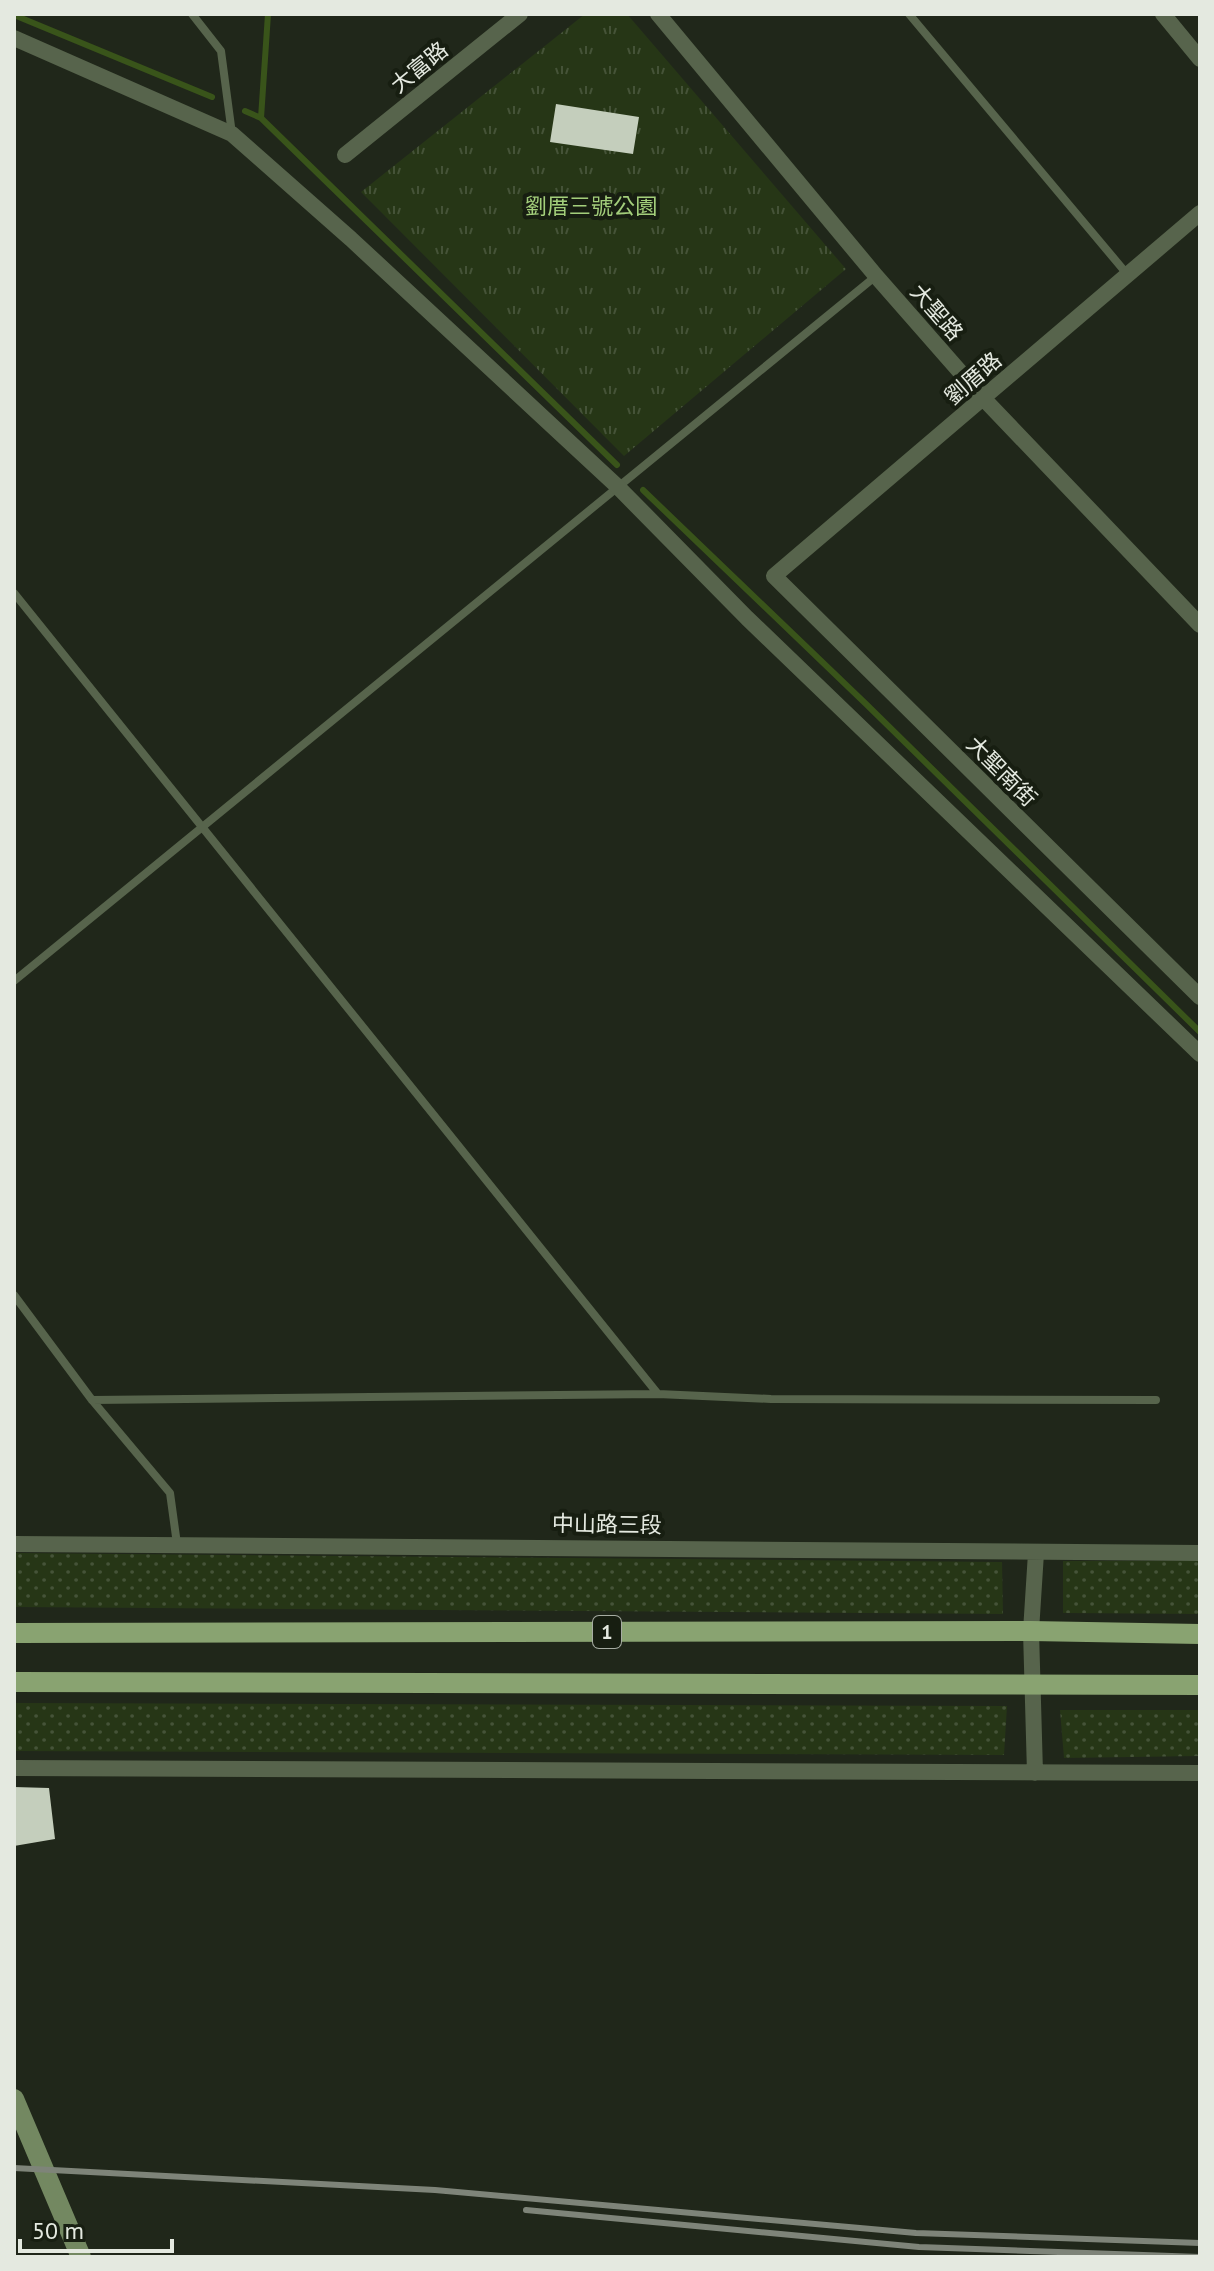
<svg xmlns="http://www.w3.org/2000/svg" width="1214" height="2271" font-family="'PT Sans','Noto Sans TC',sans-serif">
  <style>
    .grass { fill: url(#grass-dots) }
    .park { fill: url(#park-tufts) }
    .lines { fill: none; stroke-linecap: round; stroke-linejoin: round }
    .stream { stroke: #39541a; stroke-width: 6 }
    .building { fill: #c4cebc }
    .lane { stroke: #57644c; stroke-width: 8 }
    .street { stroke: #57644c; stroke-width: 16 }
    .secondary { stroke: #738861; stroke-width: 20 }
    .primary { stroke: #89a371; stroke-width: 20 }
    .rail { stroke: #7e8479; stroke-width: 6 }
    .labels { text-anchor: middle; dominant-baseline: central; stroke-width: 8; stroke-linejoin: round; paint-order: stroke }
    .shield { fill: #171e11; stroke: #a6aca2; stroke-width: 2 }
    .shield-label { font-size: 20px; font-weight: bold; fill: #e4e9e0 }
    .street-label { font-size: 22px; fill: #e4e9e0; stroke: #171e11 }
    .park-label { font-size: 22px; fill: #a3ce7b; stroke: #171e11 }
  </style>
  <defs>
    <pattern id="grass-dots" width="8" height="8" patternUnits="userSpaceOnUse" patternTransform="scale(2)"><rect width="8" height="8" fill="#263616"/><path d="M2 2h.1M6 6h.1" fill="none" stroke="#455338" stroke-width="1.8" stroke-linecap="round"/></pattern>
    <pattern id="park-tufts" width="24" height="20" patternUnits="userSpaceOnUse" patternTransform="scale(2)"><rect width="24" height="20" fill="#263616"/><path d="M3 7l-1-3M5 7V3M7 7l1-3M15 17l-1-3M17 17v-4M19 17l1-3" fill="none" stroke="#455338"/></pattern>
  </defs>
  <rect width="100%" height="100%" fill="#20271a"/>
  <path class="grass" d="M14 1553 1002 1562 1003 1614 14 1607Z
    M1063 1561H1200V1614L1063 1613Z
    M14 1703 1007 1706 1004 1755 14 1751Z
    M1060 1710H1200V1756L1064 1758Z"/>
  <path class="park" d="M585 14H627L846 269 624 456 361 192Z"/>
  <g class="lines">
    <path class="stream" d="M14 15 212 97
      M245 111 261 118 617 465
      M261 118 268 14
      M643 490 866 704 1200 1032"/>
  </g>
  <path class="building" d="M556 104 639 117 633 154 550 142Z
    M14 1787 49 1788 55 1839 14 1846Z"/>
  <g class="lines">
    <path class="lane" d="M192 14 221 51 232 134
      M909 14 1127 274
      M14 593 658 1394
      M14 981 876 276
      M14 1295 92 1400 170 1493 177 1544
      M92 1400 658 1394 771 1399 1156 1400"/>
    <path class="street" d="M658 14 876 276 983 398 1200 625
      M1163 14 1200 59
      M14 38 232 134 351 239 618 487 747 618 1200 1054
      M345 155 520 14
      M1200 213 774 576 1200 997
      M14 1544 1200 1553
      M14 1768 1200 1773
      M1035 1773 1031 1631 1036 1553"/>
    <path class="secondary" d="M14 2099 81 2257"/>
    <path class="primary" d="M14 1633 1031 1631 1200 1634
      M14 1682 1200 1685"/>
    <path class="rail" d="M14 2168 435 2190 916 2233 1200 2243
      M526 2210 919 2247 1200 2257"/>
  </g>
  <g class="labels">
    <rect class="shield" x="593" y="1616" width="28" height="32" rx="6"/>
    <g class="shield-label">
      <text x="607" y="1632">1</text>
    </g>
    <g class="street-label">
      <text transform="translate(419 67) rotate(-39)">大富路</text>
      <text transform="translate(937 312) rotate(49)">大聖路</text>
      <text transform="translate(973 378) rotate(-41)">劉厝路</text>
      <text transform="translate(1002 771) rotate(45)">大聖南街</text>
      <text transform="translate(607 1524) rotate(1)">中山路三段</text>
    </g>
    <g class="park-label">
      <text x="591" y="206">劉厝三號公園</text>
    </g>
  </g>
  <rect width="1214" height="2271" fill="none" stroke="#e4e9e0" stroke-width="32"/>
  <path d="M20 2239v12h152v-12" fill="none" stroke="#e4e9e0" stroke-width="4"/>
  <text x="32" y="2239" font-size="24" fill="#e4e9e0" stroke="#171e11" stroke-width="6" paint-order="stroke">50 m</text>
</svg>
